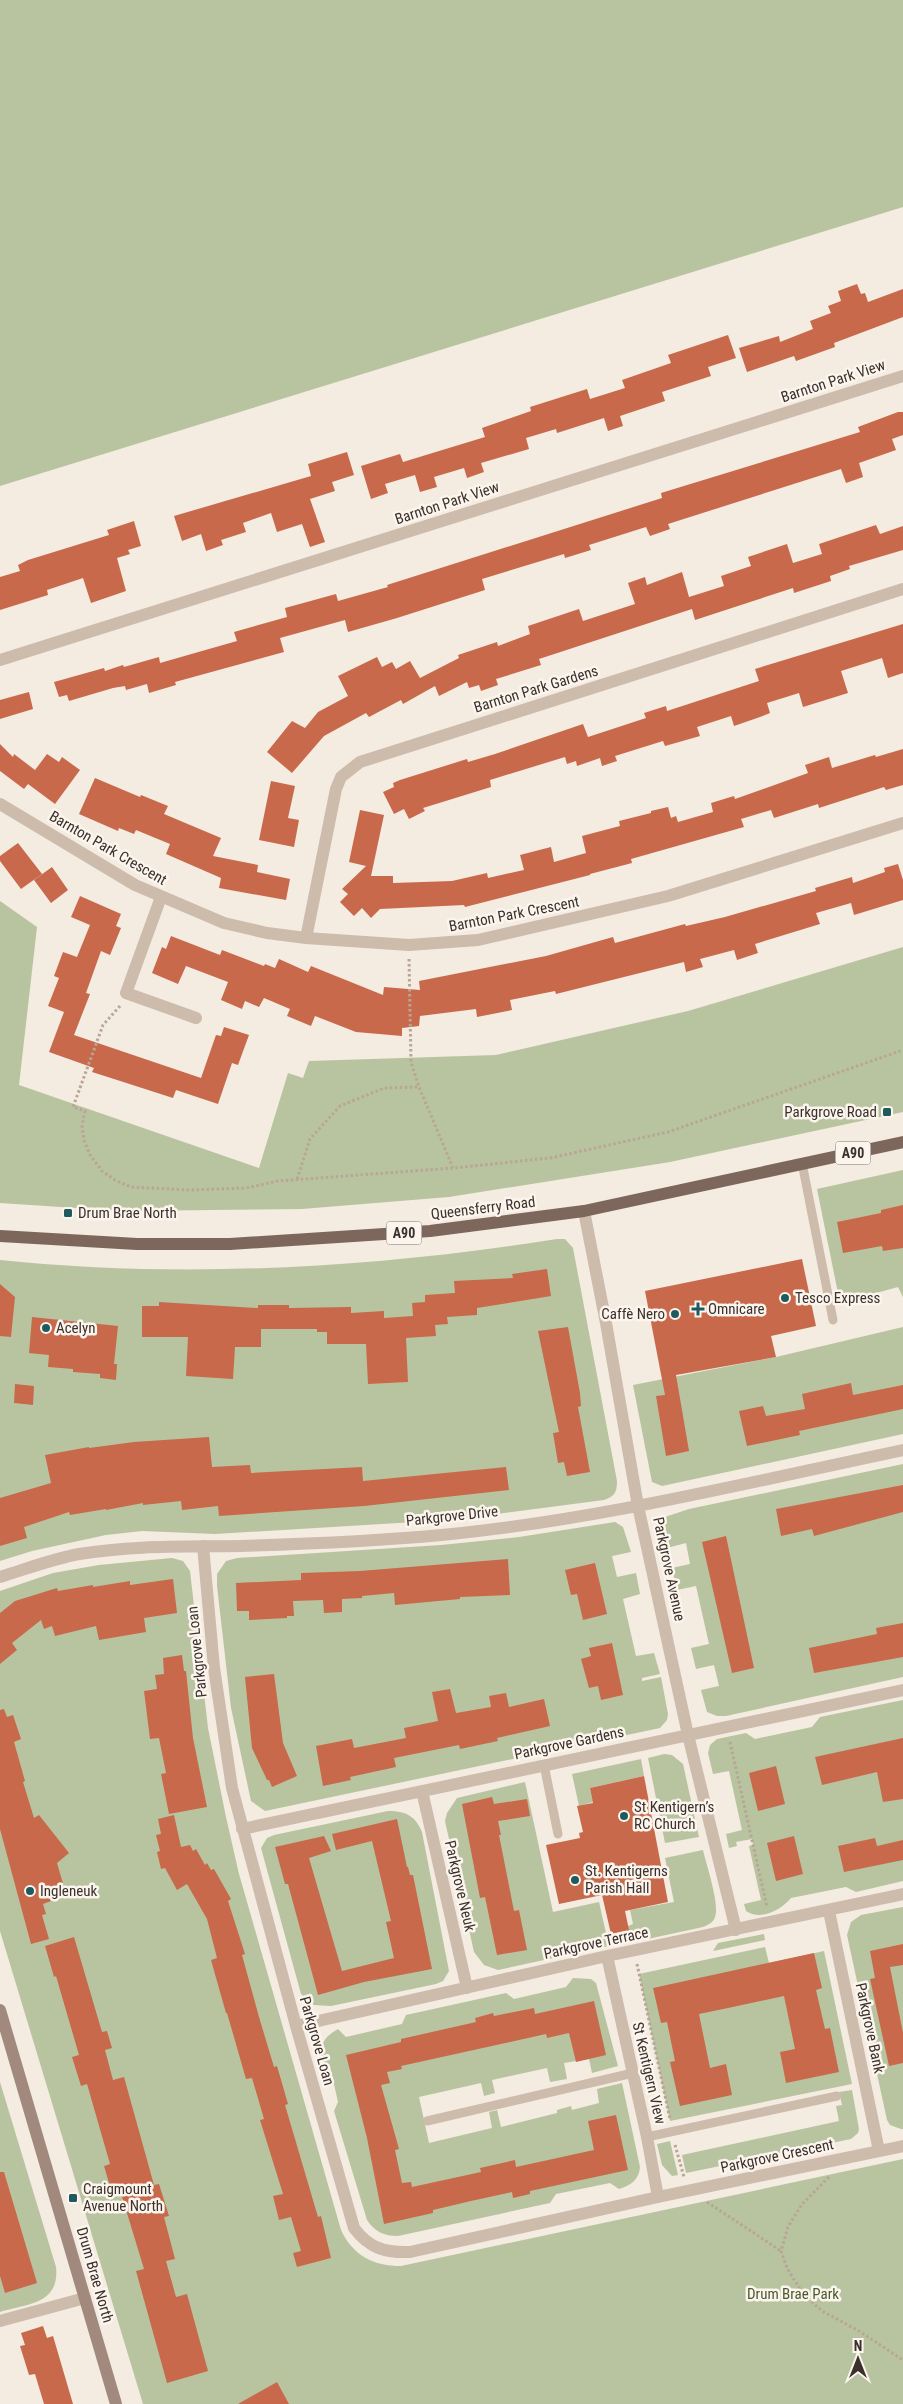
<svg xmlns="http://www.w3.org/2000/svg" width="903" height="2404" font-family="'Roboto Condensed',sans-serif">
  <style>
    .green { fill: #b8c4a0 }
    .building { fill: #c8694b }
    .lines { fill: none; stroke-linecap: round; stroke-linejoin: round }
    .path { stroke: #b9a596; stroke-width: 3; stroke-dasharray: 2.5 2.5; stroke-linecap: butt }
    .lane { stroke: #cdbbac; stroke-width: 9 }
    .street { stroke: #cdbbac; stroke-width: 12 }
    .secondary { stroke: #a18a7d; stroke-width: 12 }
    .primary { stroke: #7d675c; stroke-width: 12 }
    .poi-dot { fill: #1f5a5e; stroke: #fbf5ee; stroke-width: 2 }
    .labels { text-anchor: middle; dominant-baseline: central; stroke-width: 5; stroke-linejoin: round; paint-order: stroke }
    .shield { fill: #fbf5ee; stroke: #756b66; stroke-width: 1 }
    .shield-label { font-size: 14px; font-weight: bold; fill: #3b302b }
    .street-label { font-size: 15px; fill: #3b302b; stroke: #fbf5ee }
    .poi-label { font-size: 15px; fill: #3b302b; stroke: #fbf5ee; text-anchor: start }
    .park-label { font-size: 15px; fill: #4a5a2e; stroke: #fbf5ee }
  </style>
  <rect width="100%" height="100%" fill="#f4ebe1"/>
  <path class="green" d="M0 0H903V207L0 486Z
    M0 901 37 927 19 1085 259 1168 288 1073 303 1078 309 1061 496 1055 688 1011 903 947V1112L670 1162 449 1197 302 1209 122 1211 0 1203Z
    M903 1170V1297L898 1287 840 1303 817 1189Z
    M557 1239H565L573 1248 617 1481C617 1492 615 1496 604 1500L449 1520 215 1534 142 1531 106 1535 32 1551 0 1561V1260C184 1279 375 1268 557 1239Z
    M903 1327V1434L662 1486 652 1482 633 1385 776 1357Z
    M903 1464V1677L726 1716H717L707 1712 701 1690 719 1686 714 1665 696 1669 691 1648 709 1644 696 1586 677 1590 672 1568 690 1564 686 1543 667 1548 661 1525 665 1517 689 1509Z
    M615 1522 623 1527 631 1552 612 1556 617 1577 636 1573 640 1594 623 1599 636 1656 654 1653 660 1674 642 1678V1681L661 1677 668 1714 667 1720 660 1728 265 1811 251 1801 231 1708 217 1586V1574L226 1561 237 1558 441 1545 519 1537Z
    M172 1558 183 1561 190 1571 208 1728 226 1817 239 1874 341 2230C353 2256 374 2266 401 2266L903 2159V2404H143L0 1931V1591L53 1573 99 1565Z
    M903 1700V1881L856 1892 846 1887 791 1898C781 1910 761 1921 746 1911L744 1904 761 1900 749 1846 753 1845 752 1839 736 1842 737 1846 729 1848 726 1834 742 1830 729 1771 713 1774 708 1753 710 1745 717 1739 746 1733 755 1739 812 1727 820 1717Z
    M664 1754 672 1755 683 1764 699 1837 665 1843 648 1758Z
    M641 1759 644 1776 590 1788 593 1802 579 1806 572 1774Z
    M525 1782 553 1912 599 1902 609 1946 498 1970 484 1965 474 1952 445 1821 447 1813 457 1798Z
    M388 1811C405 1811 415 1815 422 1832L449 1971 443 1981 436 1984 331 2006 314 2005 301 1994 261 1848 267 1838 274 1835Z
    M703 1850C706 1864 720 1904 715 1917 714 1922 708 1925 703 1927L629 1943 626 1931 628 1930V1926L633 1924 630 1910 674 1902 665 1858Z
    M903 1907V2129H901L890 2125 887 2120 847 1935 851 1922 861 1915Z
    M764 1934 765 1940 713 1951 718 1943Z
    M765 1947 769 1963 824 1951 852 2084 670 2121 639 1974Z
    M573 1978 591 1979 596 1983 618 2066 592 2073 589 2059 564 2063 567 2079 550 2082 547 2068 492 2080 495 2093 484 2096 481 2083 419 2097 429 2143 492 2128 489 2112 497 2110 501 2127 557 2113V2110L571 2106 572 2110 599 2103 597 2089 622 2083 640 2167C639 2180 631 2185 619 2189L610 2183 556 2194 550 2203 398 2236C384 2236 375 2232 367 2220L334 2111 338 2102 330 2066 321 2061C319 2045 325 2036 338 2029L346 2037 402 2024 406 2015 506 1993 514 1999 566 1987Z
    M0 2082 56 2267C60 2304 27 2304 0 2312Z
    M852 2090 859 2129 858 2133 851 2139 686 2173 682 2155 839 2121 836 2106 842 2105 839 2092Z
    M670 2141 678 2175 672 2176 662 2165 657 2144Z"/>
  <path class="building" d="M857 284 861 294 865 293 868 302 903 289V317L834 343 835 347 796 361 794 356 747 372 739 348 779 336 780 342 813 329 810 321 831 313 828 306 841 301 838 291Z
    M728 335 736 358 708 367 711 376 662 392 665 401 620 416 623 426 608 431 604 418 557 433 556 429 526 438 529 449 481 463 484 472 467 478 464 468 434 477 437 487 420 492 415 475 385 484 388 493 371 499 361 466 400 454 403 462 485 437 482 428 531 411 530 407 587 389 590 399 625 388 622 380 671 363 668 355Z
    M898 412H903V435L892 439 896 450 859 463 863 477 846 483 841 469 668 524 670 529 650 536 646 527 589 545 591 550 565 558 564 554 482 579 485 590 397 618 348 632 345 620 280 638 284 652 175 682 176 685 149 693 147 684 126 690 125 686 113 688 69 701 67 695 59 697 54 682 104 668 105 671 123 665 124 667 159 657 160 663 237 641 234 632 287 617 285 608 336 594 338 601 388 587 387 585 662 498 661 493 860 432 858 427Z
    M347 452 354 475 332 482 335 491 310 499 325 542 310 547 302 524 277 532 271 513 243 523 246 532 221 540 223 545 206 551 201 534 182 541 174 516 311 476 308 464Z
    M134 521 141 546 128 550 130 554 117 558 126 591 91 603 83 578 47 590 48 595 0 610V577L20 571 18 565 28 560 109 535 107 530Z
    M876 525 880 534 903 526V550L849 566 850 569 830 576 831 581 794 593 793 588 695 620 692 609 539 659 541 665 496 679 498 685 481 691 479 685 469 688 467 682 439 696 435 686 403 704 401 700 369 717 366 713 324 736 292 773 267 752 292 721 305 728 318 712 348 696 338 676 377 657 382 667 392 662 396 669 410 661 420 678 459 658 458 655 497 642 498 646 530 634 528 626 579 609 583 621 635 604 628 583 645 577 647 585 682 572 689 597 724 586 721 576 751 566 748 557 787 544 793 563 822 554 819 544Z
    M903 624V673L888 678 882 658 841 671 848 693 803 707 799 693 767 703 770 713 760 717 734 726 731 716 697 727 700 736 665 746 663 741 615 756 617 761 602 766 600 758 577 766 576 761 567 764 565 757 490 780 491 787 423 808 425 811 409 819 404 809 394 814 383 792 394 787 393 783 400 780 467 759 468 762 495 754 583 724 588 737 646 718 644 713 666 706 667 711 759 681 755 669Z
    M29 692 33 709 0 719V700Z
    M0 744 13 757 14 754 35 770 47 754 59 762 62 757 80 770 55 804 28 784 24 789 0 771Z
    M903 749V785L886 790 884 787 819 808 818 804 774 818 771 810 741 819 744 827 631 859 632 863 590 874V875L465 907 464 905 380 909 371 918 362 908 354 916 340 902 348 894 342 889 366 866 349 862 360 810 384 815 371 876H393V883L452 881 487 873 488 878 524 870 520 855 551 847 554 862 586 853 582 836 620 826 619 821 651 813V811L668 807 671 818 676 816 678 822 713 812 711 803 734 796 735 799 808 773 805 765 829 757 832 768 875 755 876 757Z
    M95 778 140 797 141 795 168 806 164 814 221 838 213 856 258 865 257 872 290 879 286 900 219 888 221 878 166 854 170 844 136 830 134 834 119 828 118 831 79 814Z
    M271 781 295 786 288 818 299 820 294 847 259 840Z
    M18 843 42 874 21 889 0 861V856Z
    M898 864 903 880V900L854 915 851 903 816 913 820 924 755 944 758 953 737 960 734 950 700 959 703 967 686 972 684 962 556 994 555 991 510 1000 512 1010 477 1017 476 1009 420 1016 419 1026 402 1028V1036L356 1032 315 1016 311 1026 287 1016 290 1009 264 998 259 1007 245 1001 242 1009 221 1000 228 982 186 966 178 984 152 973 162 947 166 949 171 936 220 955 222 950 264 966 265 964 275 968 279 959 308 972 311 966 383 995 384 987 420 990 419 981 546 956 613 937 615 943 685 924 686 926 725 917 816 891 815 888 852 877 853 883 885 872 884 868Z
    M52 867 68 890 51 903 34 880Z
    M80 896 121 914 116 926 121 928 110 955 101 951 86 993 90 994 74 1035 201 1078 216 1035 221 1036 224 1027 249 1035 238 1065 232 1063 218 1104 176 1090 173 1098 114 1079 92 1072 94 1068 49 1052 64 1012 48 1006 59 978 54 976 63 952 77 957 90 925 71 917Z
    M903 1205V1248L883 1251 882 1246 843 1253 837 1222 881 1213V1210Z
    M802 1259 816 1326 771 1336 776 1357 676 1375 689 1451 666 1456 656 1396 665 1395 645 1291Z
    M547 1269 551 1296 477 1308V1315L447 1317 448 1324 435 1325 436 1336 406 1338 408 1382 368 1384 366 1344H327V1332H317V1329H261V1347H235L233 1379 186 1376 188 1337H142V1306H159V1302L258 1308V1305H289V1308L348 1307H351V1313L384 1311V1318L413 1316 412 1303 425 1302V1295L455 1293 454 1281 513 1278 512 1274Z
    M0 1284 15 1297 11 1337 0 1336Z
    M32 1317 118 1326 114 1364H117L116 1380 100 1378V1374L73 1372V1369L48 1367 49 1355 29 1353Z
    M568 1327 580 1393 581 1406 578 1407 590 1472 567 1476 564 1462 558 1463 553 1433 559 1432 538 1331Z
    M851 1383 853 1395 903 1385V1409L799 1431 800 1435 747 1446 739 1411 763 1406 766 1416 805 1409 802 1394Z
    M15 1384 34 1386 33 1405 14 1403Z
    M209 1437 212 1467 250 1465 251 1473 362 1467 363 1481 506 1467 509 1490 364 1506 219 1516 218 1506 182 1510 181 1501 143 1505V1503L106 1510V1509L70 1515 69 1512 24 1527 27 1538 0 1546V1498L51 1483 45 1455 89 1447V1448L134 1442Z
    M903 1485V1512L814 1536 812 1529 781 1536 776 1509Z
    M726 1536 754 1668 732 1673 702 1542Z
    M508 1559 510 1595 460 1597V1599L395 1605 394 1593 362 1596V1598L342 1599V1612L324 1613 323 1600 293 1601 294 1616H287V1618L249 1620V1611H237L236 1583 301 1580V1573L360 1571Z
    M595 1563 607 1614 583 1620 577 1594 571 1595 565 1570Z
    M173 1579 177 1613 144 1618 146 1632 99 1640 96 1626 55 1636 52 1626 44 1629 41 1620 12 1643 17 1650 0 1664V1613L15 1601 57 1588 58 1591 93 1585V1587L130 1581V1585Z
    M903 1623V1657L814 1673 809 1648 877 1634 876 1628Z
    M612 1643 623 1695 601 1700 598 1686 589 1688 581 1659 591 1656 589 1648Z
    M182 1655 184 1671H186L193 1738 207 1807 169 1814 161 1774 166 1773 159 1738 150 1739 144 1691 157 1689 155 1675 164 1674 163 1658Z
    M274 1674 283 1743 297 1776 272 1787 269 1780H267L252 1748 245 1677Z
    M450 1689 456 1713 491 1707 489 1696 506 1693 509 1707 544 1699 550 1726 497 1738 498 1741 460 1749 459 1745 394 1758 396 1767 350 1777 351 1780 323 1786 316 1746 352 1739 354 1748 406 1738 404 1728 438 1721 432 1692Z
    M4 1709 7 1717 13 1715 21 1739 14 1742 25 1781 23 1782 34 1818 39 1815 69 1853 57 1863 64 1887 48 1891 51 1901 43 1904 46 1914 42 1915 49 1939 31 1944 0 1829V1710Z
    M903 1738V1799L883 1802 877 1772 822 1785 815 1757Z
    M776 1766 785 1804 758 1811 749 1773Z
    M644 1776 668 1902 625 1911 629 1930 611 1934 602 1895 559 1904 546 1845 580 1838 579 1833 583 1832 577 1806 593 1803 590 1788Z
    M492 1797 494 1804 527 1799 530 1816 498 1821 501 1835H499L514 1911 519 1910 527 1950 497 1955 485 1897 480 1898 462 1804Z
    M174 1815 181 1847 190 1845 193 1851 196 1849 205 1865 207 1863 211 1870 214 1869 231 1899 228 1901 245 1954 242 1955 259 2017 274 2067 277 2066 288 2104 285 2105 318 2217 321 2216 331 2258 297 2267 293 2253 301 2251 291 2217 279 2220 273 2196 283 2194 260 2120 264 2119 252 2078 246 2079 227 2013H226L211 1960 217 1958 207 1919 187 1884 177 1890 165 1868 161 1869 157 1852 160 1851 156 1835 161 1834 158 1819Z
    M397 1819 407 1867H408L410 1875H413L432 1969 364 1982 318 1995 288 1884H285L275 1847 324 1836 331 1851 309 1858 342 1971 394 1958 386 1922 391 1921 372 1841 336 1850 332 1834Z
    M794 1836 803 1874 776 1881 767 1843Z
    M875 1838 877 1846 903 1840V1860L844 1872 838 1846Z
    M74 1937 102 2032 107 2031 112 2048 105 2050 113 2080 124 2077 154 2185 159 2184 169 2216 164 2217 175 2259 166 2261 176 2297 187 2294 208 2371 167 2383 136 2271 144 2269 120 2190 112 2193 104 2166 110 2164 87 2084 81 2086 72 2057 79 2055 56 1976 54 1977 45 1946Z
    M903 1944V1965L890 1967 903 2033V2063L889 2066 870 1979 875 1978 870 1951Z
    M814 1953 822 1988 816 1990 825 2029 830 2028 839 2072 786 2083 780 2052 795 2049 784 1996 728 2008 699 2014 710 2068 726 2064 732 2095 680 2106 670 2062 675 2061 667 2022 661 2023 653 1988Z
    M594 2001 606 2055 576 2062 569 2033 547 2038 546 2034 401 2066 402 2069 387 2072 390 2083 381 2085 399 2149 395 2150 402 2183 411 2182 412 2187 481 2172 480 2168 515 2160 516 2167 594 2150 588 2121 616 2115 628 2170 530 2191V2194L513 2198 512 2192 471 2201 433 2210V2213L384 2224 367 2138 346 2055 401 2042V2039L476 2022 475 2018 493 2013 494 2016 534 2008 535 2014Z
    M0 2172H4L37 2283 5 2293 0 2276Z
    M43 2326 47 2338 53 2336 73 2404H44L35 2374 29 2375 20 2346 25 2345 21 2333Z
    M277 2382 289 2404H238Z"/>
  <g class="lines">
    <path class="path" d="M409 959 411 1062 419 1087 453 1168
      M120 1006 103 1025 73 1107 85 1111 82 1126 84 1140 90 1155 102 1171 115 1180 131 1187 189 1190 246 1188 278 1181 453 1168 550 1158 668 1132 903 1050
      M297 1179 310 1139 340 1106 384 1088 419 1087
      M730 1742 767 1907
      M637 1964 670 2119
      M675 2145 684 2177
      M829 2177 802 2204 788 2227 781 2251 787 2268 803 2294 822 2311 859 2331 903 2360
      M707 2202 781 2251"/>
    <path class="lane" d="M802 1163 833 1320
      M544 1765 558 1834
      M427 2121 633 2073
      M647 2137 837 2096"/>
    <path class="street" d="M0 660 903 376
      M0 804 135 885 224 923 267 933 306 938 409 945 478 940 668 896 903 823
      M161 897 126 993 196 1018
      M306 938 336 789 341 777 360 762 903 589
      M584 1211 606 1323 638 1506 688 1735 736 1930
      M203 1546 214 1668 232 1788 296 2026 354 2228C369 2248 385 2253 410 2252L658 2197 903 2146
      M0 1577C26 1569 52 1559 79 1554 133 1545 186 1547 240 1546 307 1544 375 1541 442 1535 598 1520 750 1482 903 1450
      M422 1791 467 1988
      M242 1829 903 1690
      M829 1911 879 2151
      M607 1956 647 2137 658 2197
      M296 2026 607 1956 903 1894
      M0 2321 85 2298"/>
    <path class="secondary" d="M0 2010 116 2404"/>
    <path class="primary" d="M0 1236 137 1244H230L430 1231 584 1211 903 1142"/>
  </g>
  <g class="poi-dot">
    <rect x="882" y="1107" width="10" height="10" rx="2.5"/>
    <rect x="63" y="1208" width="10" height="10" rx="2.5"/>
    <circle cx="785" cy="1298" r="5"/>
    <path d="M695.5 1301.5h5v5h5v5h-5v5h-5v-5h-5v-5h5z"/>
    <circle cx="675" cy="1314" r="5"/>
    <circle cx="46" cy="1328" r="5"/>
    <circle cx="624" cy="1816" r="5"/>
    <circle cx="575" cy="1880" r="5"/>
    <circle cx="30" cy="1891" r="5"/>
    <rect x="68" y="2193" width="10" height="10" rx="2.5"/>
  </g>
  <g class="labels">
    <g class="shield">
      <rect x="835.5" y="1141.5" width="35" height="23" rx="4"/>
      <rect x="386.5" y="1221.5" width="35" height="23" rx="4"/>
    </g>
    <g class="shield-label">
      <text x="853" y="1153">A90</text>
      <text x="404" y="1233">A90</text>
    </g>
    <g class="street-label">
      <text transform="translate(833 381) rotate(-18)">Barnton Park View</text>
      <text transform="translate(447 503) rotate(-18)">Barnton Park View</text>
      <text transform="translate(536 689) rotate(-17)">Barnton Park Gardens</text>
      <text transform="translate(108 848) rotate(30)">Barnton Park Crescent</text>
      <text transform="translate(514 914) rotate(-11)">Barnton Park Crescent</text>
      <text transform="translate(483 1208) rotate(-7)">Queensferry Road</text>
      <text transform="translate(452 1516) rotate(-6)">Parkgrove Drive</text>
      <text transform="translate(669 1569) rotate(78)">Parkgrove Avenue</text>
      <text transform="translate(197 1652) rotate(-96)">Parkgrove Loan</text>
      <text transform="translate(569 1743) rotate(-12)">Parkgrove Gardens</text>
      <text transform="translate(460 1886) rotate(77)">Parkgrove Neuk</text>
      <text transform="translate(596 1943) rotate(-12)">Parkgrove Terrace</text>
      <text transform="translate(870 2028) rotate(78)">Parkgrove Bank</text>
      <text transform="translate(317 2041) rotate(74)">Parkgrove Loan</text>
      <text transform="translate(649 2073) rotate(77)">St Kentigern View</text>
      <text transform="translate(777 2156) rotate(-12)">Parkgrove Crescent</text>
      <text transform="translate(95 2275) rotate(74)">Drum Brae North</text>
    </g>
    <g class="poi-label">
      <text x="877" y="1112" text-anchor="end">Parkgrove Road</text>
      <text x="78" y="1213">Drum Brae North</text>
      <text x="795" y="1298">Tesco Express</text>
      <text x="708" y="1309">Omnicare</text>
      <text x="665" y="1314" text-anchor="end">Caffè Nero</text>
      <text x="56" y="1328">Acelyn</text>
      <text x="634" y="1807">St Kentigern’s<tspan x="634" dy="17">RC Church</tspan></text>
      <text x="585" y="1871">St. Kentigerns<tspan x="585" dy="17">Parish Hall</tspan></text>
      <text x="40" y="1891">Ingleneuk</text>
      <text x="83" y="2189">Craigmount<tspan x="83" dy="17">Avenue North</tspan></text>
    </g>
    <g class="park-label">
      <text x="793" y="2294">Drum Brae Park</text>
    </g>
  </g>
  <g transform="translate(858 2359)" stroke="#fbf5ee" stroke-width="4" paint-order="stroke">
  <path d="M0-4L9 19L0 12L-9 19Z" fill="#3b302b"/>
  <text y="-8" font-size="14" font-weight="bold" text-anchor="middle" fill="#3b302b">N</text>
  </g>
</svg>
